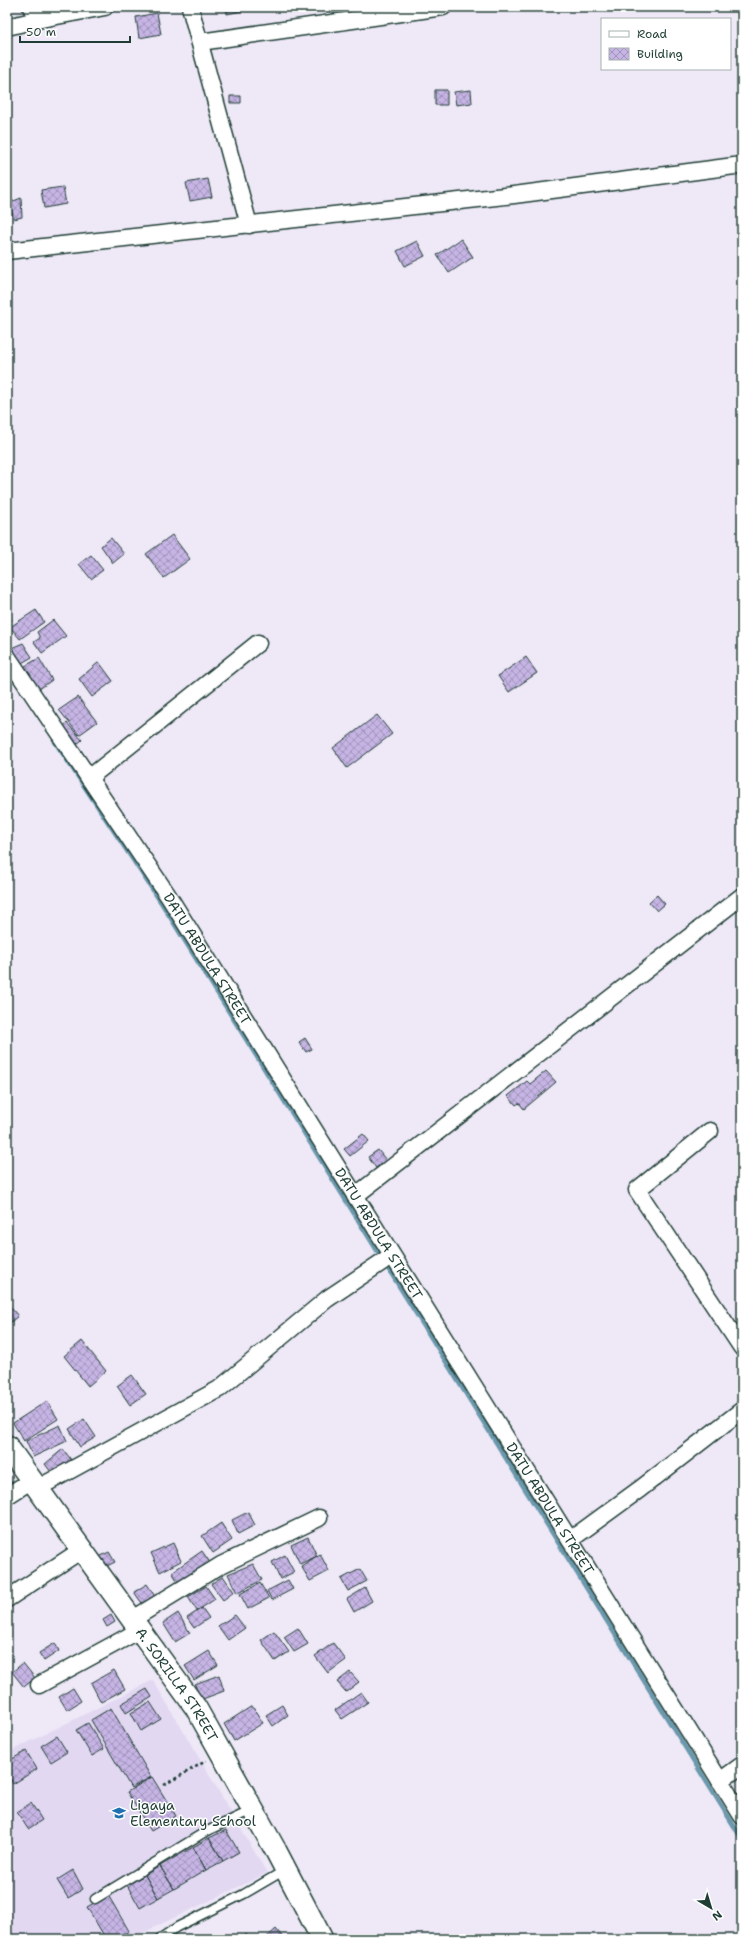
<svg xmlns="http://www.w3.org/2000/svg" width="749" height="1946" font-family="'Shantell Sans',sans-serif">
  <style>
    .built { fill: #e2d8f2 }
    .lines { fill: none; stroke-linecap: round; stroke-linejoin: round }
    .stream { stroke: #6b98ac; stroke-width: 4.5 }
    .building { fill: url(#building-cross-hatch); stroke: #1f3d34 }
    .service-casing { stroke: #1f3d34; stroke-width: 11 }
    .minor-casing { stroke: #1f3d34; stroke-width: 19 }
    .tertiary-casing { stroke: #1f3d34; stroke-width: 24 }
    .path { stroke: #1f3d34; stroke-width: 2.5; stroke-dasharray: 3 3; stroke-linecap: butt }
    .service { stroke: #fff; stroke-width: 8 }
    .minor { stroke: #fff; stroke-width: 16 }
    .tertiary { stroke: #fff; stroke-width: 21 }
    .labels { text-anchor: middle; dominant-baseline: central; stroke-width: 3; stroke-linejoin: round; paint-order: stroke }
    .street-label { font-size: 14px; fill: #1f3d34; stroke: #fff }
    .poi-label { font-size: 14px; fill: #1f3d34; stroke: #fff; text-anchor: start }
  </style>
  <defs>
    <pattern id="building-cross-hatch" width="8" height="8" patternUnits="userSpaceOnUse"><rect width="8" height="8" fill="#c6b4e5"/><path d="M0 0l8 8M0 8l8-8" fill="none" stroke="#a094ba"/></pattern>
  </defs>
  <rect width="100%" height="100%" fill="#eee8f7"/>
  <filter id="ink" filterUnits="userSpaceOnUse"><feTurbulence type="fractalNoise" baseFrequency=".025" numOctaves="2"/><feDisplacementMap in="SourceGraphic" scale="8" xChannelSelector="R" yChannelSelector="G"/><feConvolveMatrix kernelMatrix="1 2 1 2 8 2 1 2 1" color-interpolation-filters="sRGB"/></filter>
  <g filter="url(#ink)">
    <path class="built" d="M153 1680 267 1873 130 1939H7V1753Z"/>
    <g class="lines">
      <path class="stream" d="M55 742 162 904 742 1839"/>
    </g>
    <path class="building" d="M226 7H241L242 11 227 14Z
      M157 13 161 34 139 38 136 17Z
      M435 90H447V105H435Z
      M471 90 472 103 456 105 454 92Z
      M230 96H241V103H230Z
      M208 179 212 197 190 201 186 183Z
      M63 187 66 204 44 208 41 190Z
      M21 198 22 217 14 219 9 203Z
      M461 239 473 257 449 273 437 255Z
      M417 241 425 256 405 266 397 251Z
      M172 535 190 559 164 578 146 554Z
      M111 538 124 554 113 563 101 546Z
      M91 555 103 570 91 579 79 564Z
      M36 610 44 622 20 639 10 627Z
      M7 613 12 620 7 624Z
      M53 620 66 636 42 653 34 642 40 638 37 632Z
      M23 643 32 657 20 664 9 649Z
      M526 657 537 673 509 692 498 676Z
      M39 658 52 680 35 692 20 669Z
      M99 662 113 681 92 697 79 679Z
      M78 697 97 722 79 735 59 710Z
      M377 715 392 734 347 768 333 748Z
      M67 723 82 740 72 748 59 730Z
      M657 895 665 904 657 911 649 902Z
      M305 1038 312 1049 306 1052 299 1042Z
      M546 1071 556 1082 524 1109 519 1103 516 1105 508 1096 527 1081 530 1084Z
      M363 1134 369 1141 350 1156 344 1149Z
      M378 1150 386 1160 376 1168 368 1157Z
      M7 1303 18 1316 7 1325Z
      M82 1341 106 1371 88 1386 64 1356Z
      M132 1375 146 1394 130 1405 117 1386Z
      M47 1401 58 1419 24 1441 13 1423Z
      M84 1419 96 1437 80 1447 69 1429Z
      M60 1425 67 1441 33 1457 26 1441Z
      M63 1449 72 1461 54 1476 45 1464Z
      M248 1512 255 1525 238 1534 232 1520Z
      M221 1523 232 1540 213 1553 202 1536Z
      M308 1537 317 1556 300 1564 291 1545Z
      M173 1543 181 1561 160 1572 151 1553Z
      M202 1551 211 1564 180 1585 172 1572Z
      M109 1552 115 1562 105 1567 99 1557Z
      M320 1554 329 1571 310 1581 301 1566Z
      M285 1555 294 1572 280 1579 272 1562Z
      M253 1564 262 1580 237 1593 228 1574Z
      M360 1569 367 1581 348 1591 341 1579Z
      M223 1576 234 1592 223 1600 211 1584Z
      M288 1580 293 1589 272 1600 267 1591Z
      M260 1583 269 1598 248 1609 240 1594Z
      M147 1584 156 1598 144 1606 134 1592Z
      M206 1586 215 1599 197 1611 188 1597Z
      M365 1588 372 1601 354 1612 347 1599Z
      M202 1608 209 1618 194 1628 187 1618Z
      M178 1613 190 1633 175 1642 163 1623Z
      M111 1615 115 1622 107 1627 103 1620Z
      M235 1615 245 1628 228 1640 218 1626Z
      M298 1628 308 1644 294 1652 284 1637Z
      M274 1631 289 1652 275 1661 261 1640Z
      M55 1643 59 1651 44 1661 39 1653Z
      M333 1643 346 1660 328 1673 315 1656Z
      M209 1651 218 1665 194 1680 185 1666Z
      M23 1663 35 1678 24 1687 12 1672Z
      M114 1670 125 1689 101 1702 91 1683Z
      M350 1672 359 1682 346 1692 337 1682Z
      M219 1675 224 1691 200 1700 195 1684Z
      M73 1688 81 1701 67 1710 59 1697Z
      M147 1689 152 1697 126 1713 121 1704Z
      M361 1692 368 1702 342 1719 335 1710Z
      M150 1702 161 1719 141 1731 131 1713Z
      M282 1705 288 1715 273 1726 266 1715Z
      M252 1706 263 1723 234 1741 224 1724Z
      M111 1708 151 1777 131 1788 91 1720Z
      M88 1723 104 1749 92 1756 76 1730Z
      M57 1736 67 1752 51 1762 41 1746Z
      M26 1751 37 1769 13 1784 7 1774V1762Z
      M152 1777 176 1816 151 1831 127 1792Z
      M31 1803 42 1820 28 1829 17 1812Z
      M226 1830 239 1852 223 1861 209 1838Z
      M209 1838 223 1861 206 1870 193 1847Z
      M193 1847 206 1870 174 1889 160 1866Z
      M160 1866 174 1889 158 1898 145 1875Z
      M73 1870 83 1889 68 1898 57 1880Z
      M145 1875 158 1898 140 1908 127 1885Z
      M108 1895 129 1931 116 1939H106L87 1907Z
      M276 1929 284 1939H265Z
      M246 1934 250 1939H240Z"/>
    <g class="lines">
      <g class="service-casing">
        <path id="service" d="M95 1899 205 1832 252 1810
          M159 1939 177 1927 244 1894 285 1870"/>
      </g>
      <g class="minor-casing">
        <g id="minor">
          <path d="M31 7 35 15 41 19 105 7"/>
          <path d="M190 7 249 225"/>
          <path d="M7 27 41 19"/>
          <path d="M200 42 443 7"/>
          <path d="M7 251 514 195 742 165"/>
          <path id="s1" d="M7 656 169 897 742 1816"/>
          <path d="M89 778 258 643"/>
          <path d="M710 1131 637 1190 742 1348"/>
          <path d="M355 1196 742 896"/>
          <path d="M38 1488 219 1389 327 1299 391 1256"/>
          <path d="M7 1496 32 1480"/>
          <path d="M570 1540 640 1489 742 1410"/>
          <path d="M7 1599 83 1549"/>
          <path d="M133 1619 221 1565 319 1518"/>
          <path d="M39 1685 140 1630"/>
          <path d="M720 1781 742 1765"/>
        </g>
      </g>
      <g class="tertiary-casing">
        <g id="tertiary">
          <path id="s2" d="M7 1446 196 1708 276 1851 322 1939"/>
        </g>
      </g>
      <path class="path" d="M164 1785 206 1761"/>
      <use href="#service" class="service"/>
      <use href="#minor" class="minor"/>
      <use href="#tertiary" class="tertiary"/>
    </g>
  </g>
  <defs>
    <g id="school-bare" transform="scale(1.08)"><path d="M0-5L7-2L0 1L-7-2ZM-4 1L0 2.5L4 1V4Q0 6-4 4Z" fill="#1f6fb2" stroke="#fff" stroke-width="2.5" paint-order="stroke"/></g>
  </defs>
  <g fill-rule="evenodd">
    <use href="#school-bare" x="119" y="1813"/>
  </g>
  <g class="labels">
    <g class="street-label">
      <text stroke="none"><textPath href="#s1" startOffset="363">DATU ABDULA STREET</textPath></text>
      <text stroke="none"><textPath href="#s1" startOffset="687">DATU ABDULA STREET</textPath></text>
      <text stroke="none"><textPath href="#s1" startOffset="1011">DATU ABDULA STREET</textPath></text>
      <text stroke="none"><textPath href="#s2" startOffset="293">A. SORILLA STREET</textPath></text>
    </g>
    <g class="poi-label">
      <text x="130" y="1805">Ligaya<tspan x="130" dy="16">Elementary School</tspan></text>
    </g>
  </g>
  <rect width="749" height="1946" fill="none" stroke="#fff" stroke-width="24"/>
  <rect x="12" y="12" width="725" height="1922" fill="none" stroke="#1f3d34" stroke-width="1.5" filter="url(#ink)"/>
  <rect x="601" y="18" width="130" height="52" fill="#ffffff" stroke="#a5b1ae"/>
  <rect x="609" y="31" width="20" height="6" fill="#ffffff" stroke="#a5b1ae"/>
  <text x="637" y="38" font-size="12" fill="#1f3d34">Road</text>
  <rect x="609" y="48" width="20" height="12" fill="url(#building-cross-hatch)" stroke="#a5b1ae"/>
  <text x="637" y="58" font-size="12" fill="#1f3d34">Building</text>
  <g transform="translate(711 1908) rotate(142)" stroke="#ffffff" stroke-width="3" paint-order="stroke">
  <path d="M0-3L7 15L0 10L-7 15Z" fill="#1f3d34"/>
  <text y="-6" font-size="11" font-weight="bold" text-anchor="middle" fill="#1f3d34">N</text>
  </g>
  <path d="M20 36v6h110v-6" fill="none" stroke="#1f3d34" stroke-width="2"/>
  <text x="26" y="36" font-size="12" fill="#1f3d34" stroke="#ffffff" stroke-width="3" paint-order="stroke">50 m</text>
</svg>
